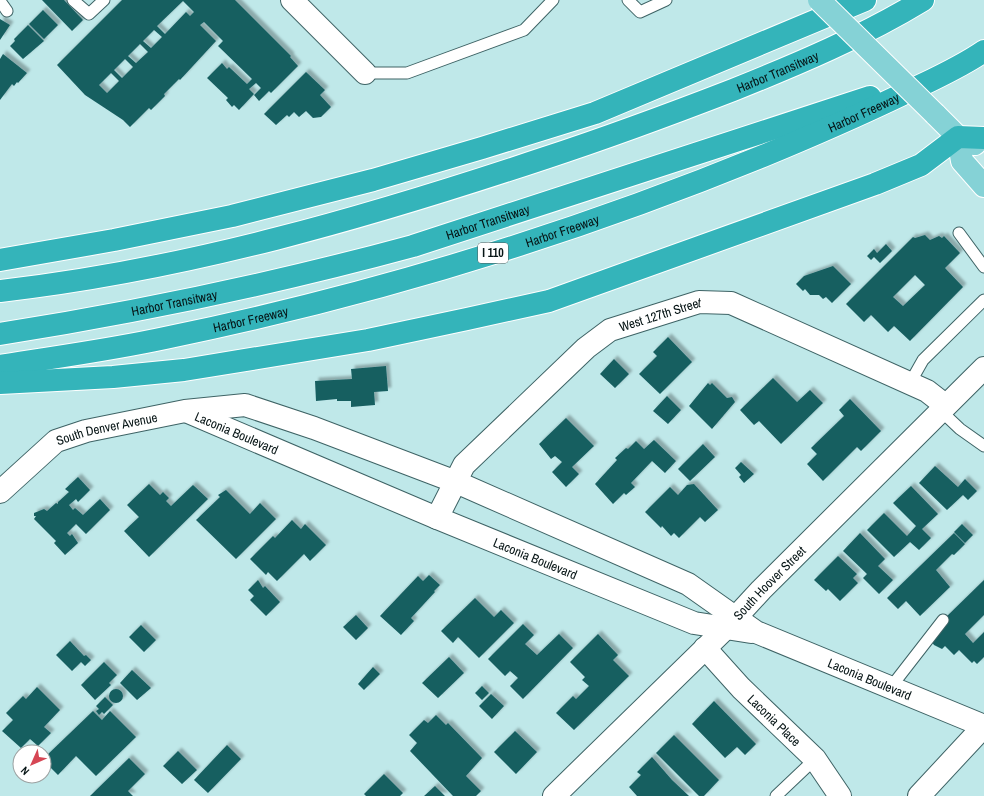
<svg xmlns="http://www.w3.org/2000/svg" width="984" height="796" font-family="'Archivo Narrow',sans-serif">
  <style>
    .building { fill: #175e61; fill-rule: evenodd; filter: url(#shadow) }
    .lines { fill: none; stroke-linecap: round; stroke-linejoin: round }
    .lane-casing { stroke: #3e6365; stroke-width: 13 }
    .street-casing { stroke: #3e6365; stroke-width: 24 }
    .secondary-casing { stroke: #3e6365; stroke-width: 24 }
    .primary-casing { stroke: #fff; stroke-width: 24 }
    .highway-casing { stroke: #fff; stroke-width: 24 }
    .lane { stroke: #fff; stroke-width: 11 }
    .street { stroke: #fff; stroke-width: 22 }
    .secondary { stroke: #fff; stroke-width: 22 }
    .primary { stroke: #85d2d6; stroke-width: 22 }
    .highway { stroke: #34b4ba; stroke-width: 22 }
    .primary-bridge-casing { stroke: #fff; stroke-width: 24; stroke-linecap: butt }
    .primary-bridge { stroke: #85d2d6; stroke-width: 22 }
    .labels { text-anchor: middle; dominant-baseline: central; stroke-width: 4; stroke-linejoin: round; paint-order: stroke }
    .shield { fill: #fff; stroke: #515a5b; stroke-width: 1 }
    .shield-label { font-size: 12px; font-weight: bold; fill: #061415 }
    .street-label { font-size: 13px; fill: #061415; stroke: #fff }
  </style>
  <defs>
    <filter id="shadow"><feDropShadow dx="3.5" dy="-3.5" stdDeviation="1" flood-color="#0004"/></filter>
  </defs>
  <rect width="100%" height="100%" fill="#bfe8e9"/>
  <path class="building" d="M42 0H64L83 20 72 31Z
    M122 0H235L291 56 290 57 298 66 271 93 269 91 259 101 254 95 261 88 256 83 249 89 254 94 239 110 234 105 232 107 226 100 228 98 207 78 222 63 227 69 229 67 247 84 252 79 218 46 223 41 204 22 200 25 216 41 180 80 179 79 164 94 165 96 151 110 149 108 130 127 123 120 85 95 57 65ZM183 1 194 12 190 16 186 12 165 34 157 26ZM154 30 162 37 151 48 143 41ZM140 44 148 52 136 63 128 56ZM125 59 133 67 122 78 114 70ZM111 73 119 81 107 93 99 85Z
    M43 10 58 25 44 39 29 24Z
    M0 19 10 25 0 40Z
    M28 25 44 41 23 59 10 46 15 41 14 39Z
    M3 54 27 73 18 83 17 82 14 86 12 84 0 100V59Z
    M306 72 325 90 320 95 331 107 321 117 313 118 306 111 299 117 294 112 289 117 287 115 276 125 264 114Z
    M925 235 930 240 939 236 942 238 944 236 960 253 945 268 963 287 910 341 894 326 888 332 871 315 864 322 846 304 913 237 915 238ZM915 275 925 285 903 306 893 297Z
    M886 244 892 251 880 263 874 257 871 260 867 256 874 249 877 253Z
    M833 266 851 284 832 303 826 297 823 299 819 295H810L805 289 803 291 796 284 804 276Z
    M668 337 692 362 660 394 639 374 657 356 653 352Z
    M614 359 629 374 615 388 600 374Z
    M386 366 388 391 374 392 375 405 351 407V401H337V399L316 401 315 381 352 379 351 369Z
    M773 378 797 402 810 390 823 403 781 444 759 421 754 425 740 410Z
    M708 383 710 385 712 383 727 398 732 397 735 402 712 429 689 406Z
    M667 396 681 410 668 424 653 411Z
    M850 399 881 431 861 451 857 447 823 481 807 464 817 454 811 448 844 416 839 410Z
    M566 418 594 446 572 467 579 474 566 487 552 472 562 462 555 456 551 459 539 444Z
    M654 440 676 461 665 473 652 461 631 483 635 487 626 495 624 493 613 504 595 484 617 460 615 458 626 448 628 449 636 441 644 449Z
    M703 444 715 457 690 481 678 469Z
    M741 462 754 474 744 483 739 477 741 475 735 468Z
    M935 466 958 487 965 479 977 491 968 500 963 495 947 510 919 483Z
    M78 477 90 490 78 502 76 499 69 505 73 510 75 508 83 515 100 499 110 510 86 534 76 524 67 533 70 536 72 534 78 543 65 555 54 543 56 541 34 519 36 516H34V513L44 509 47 511 56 503 58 504V502L69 492 65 489Z
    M149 484 160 495 163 492 169 498 166 501 171 506 193 485 208 499 149 557 124 531 139 517 127 505Z
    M694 484 718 510 705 522 700 517 679 538 674 533 671 536 662 526 661 528 645 512 670 487 678 495 687 485Z
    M911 486 938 514 922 529 931 538 919 550 910 542 894 557 867 530 884 513 907 536 916 526 893 503Z
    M226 490 250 514 260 503 276 519 236 559 196 520 220 497 218 495Z
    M292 520 301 529 305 524 326 545 310 561 304 554 277 581 268 572 266 575 250 559 273 536 275 538Z
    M962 524 973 535 965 543 954 532Z
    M860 533 885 559 878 566 893 580 879 594 863 578 867 574 843 551Z
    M954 533 965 544 954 555 952 554 936 570 950 587 920 616 906 601 898 609 887 598Z
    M838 556 857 574 853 578 858 583 840 601 828 589 826 591 814 580Z
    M429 575 440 585 434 591 435 592 411 618 414 621 401 635 380 616 418 576 423 581Z
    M258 580 263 588 265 586 280 602 266 616 250 600 254 596 248 590Z
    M984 580V615L965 634 973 643 984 632V657L977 664 974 661 972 663 959 650 954 655 945 646 942 649 934 645 931 641 943 620Z
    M475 598 494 617 501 610 514 623 479 658 458 637 453 643 441 631Z
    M356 615 368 628 356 640 343 627Z
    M523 624 534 635 525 644 537 655 559 634 573 648 523 699 510 686 518 678 510 671 505 676 488 659Z
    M141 625 156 640 144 652 129 637Z
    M598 634 618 655 613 660 629 676 574 730 556 713 573 696 576 699 589 686 582 680 585 677 570 662Z
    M70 641 84 656 86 655 91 660 85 666 81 662 72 671 56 655Z
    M449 657 464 673 438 698 422 683Z
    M104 662 117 675 109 683 111 685 95 700 81 685Z
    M373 667 380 674 364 690 358 684Z
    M132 670 151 688 137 700 120 683Z
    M482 686 489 693 482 700 475 693Z
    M37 687 60 710 44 727 51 733 38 746 30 739 21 748 2 731 13 720 6 713 23 696 26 699Z
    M109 696a7 7 0 1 1 14 0a7 7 0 1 1-14 0Z
    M491 694 504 706 492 719 479 706Z
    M105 697 113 705 104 714 102 712 99 715 96 711 99 709 96 706Z
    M714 701 756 744 745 755 737 747 725 758 692 724Z
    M93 711 102 720 110 711 136 737 96 776 76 756 58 775 44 761V758Z
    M436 715 446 725 448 723 482 758 466 776 481 791 476 796H453L410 751 417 743 409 735 424 720 428 723Z
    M515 731 537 752 516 774 494 752Z
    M674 735 719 780 704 796H699L656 753Z
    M227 745 241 759 208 793 194 780Z
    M178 751 197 770 182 784 163 766Z
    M652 757 672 780 689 796H637L629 787 641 775 637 772Z
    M129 758 145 774 128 791 133 796H90Z
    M384 774 403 793 400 796H366L364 794Z
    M435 786 445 796H424Z"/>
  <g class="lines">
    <g class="lane-casing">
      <path id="lane" d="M73 0 89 14 104 0
        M628 0 640 12 666 0
        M0 1 7 11
        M365 73H407L524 30 553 0
        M959 233 984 267
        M910 383 923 360 984 300
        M940 410 960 429 984 446
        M891 687 943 620
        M776 796 815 759"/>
    </g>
    <g class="street-casing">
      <g id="street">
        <path d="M292 0 365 73"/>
        <path id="s1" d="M437 518 464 465 586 348 610 330 699 302 731 303 927 391 945 405"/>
        <path id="s2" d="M705 648 741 688 815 759 840 796"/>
        <path d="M919 796 984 726"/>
      </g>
    </g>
    <g class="secondary-casing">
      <g id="secondary">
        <path id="s3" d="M188 412 437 518 694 623 751 632"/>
        <path id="s4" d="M0 492 56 441 86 431 185 411 245 405 314 428 456 482 688 584 756 632 984 726"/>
        <path id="s5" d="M554 796 726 628 761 590 984 368"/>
      </g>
    </g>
    <g class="primary-casing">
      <path id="primary" d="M935 114 958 137 975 144
        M958 137 962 161 984 186"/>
    </g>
    <g class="highway-casing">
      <g id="highway">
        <path d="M0 260 114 240 232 216 373 180 482 148 595 113 865 0"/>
        <path id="s6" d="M0 291C186 270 368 217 545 158 609 137 671 114 733 90 798 64 864 36 923 0"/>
        <path id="s7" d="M0 334C139 312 277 283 413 246L870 97"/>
        <path id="s8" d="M0 366C55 357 110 350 165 338 369 296 570 235 763 156 809 137 855 117 901 95 929 81 958 69 984 51"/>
        <path d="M0 383 113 377 184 370 368 340 467 319 549 301 875 184 921 165 958 137 984 138"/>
      </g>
    </g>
    <use href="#lane" class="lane"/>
    <use href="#street" class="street"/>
    <use href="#secondary" class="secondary"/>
    <use href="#primary" class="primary"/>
    <use href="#highway" class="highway"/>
    <g class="primary-bridge-casing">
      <path id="primary-bridge" d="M819 0 935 114"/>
    </g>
    <use href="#primary-bridge" class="primary-bridge"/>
  </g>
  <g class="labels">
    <rect class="shield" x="478" y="243" width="30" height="20" rx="3"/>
    <g class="shield-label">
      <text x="493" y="253">I 110</text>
    </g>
    <g class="street-label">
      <text stroke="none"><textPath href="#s6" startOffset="810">Harbor Transitway</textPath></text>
      <text stroke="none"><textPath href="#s8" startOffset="903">Harbor Freeway</textPath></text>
      <text stroke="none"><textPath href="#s7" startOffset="501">Harbor Transitway</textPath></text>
      <text stroke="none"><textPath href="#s8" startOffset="579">Harbor Freeway</textPath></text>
      <text stroke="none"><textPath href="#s7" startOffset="177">Harbor Transitway</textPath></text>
      <text stroke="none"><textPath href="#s1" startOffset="311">West 127th Street</textPath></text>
      <text stroke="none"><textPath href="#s8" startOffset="255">Harbor Freeway</textPath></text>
      <text stroke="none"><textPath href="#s4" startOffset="128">South Denver Avenue</textPath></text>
      <text stroke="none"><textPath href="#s3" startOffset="53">Laconia Boulevard</textPath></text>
      <text stroke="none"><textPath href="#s3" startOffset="377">Laconia Boulevard</textPath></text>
      <text stroke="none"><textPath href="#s5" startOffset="303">South Hoover Street</textPath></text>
      <text stroke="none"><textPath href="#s4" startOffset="953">Laconia Boulevard</textPath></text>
      <text stroke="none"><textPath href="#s2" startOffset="100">Laconia Place</textPath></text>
    </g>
  </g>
  <g transform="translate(32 764) rotate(225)"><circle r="19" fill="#ffffff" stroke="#9ba1a1"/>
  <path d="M0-3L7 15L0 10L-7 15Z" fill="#d64654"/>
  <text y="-6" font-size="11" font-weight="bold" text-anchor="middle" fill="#061415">N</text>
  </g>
</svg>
